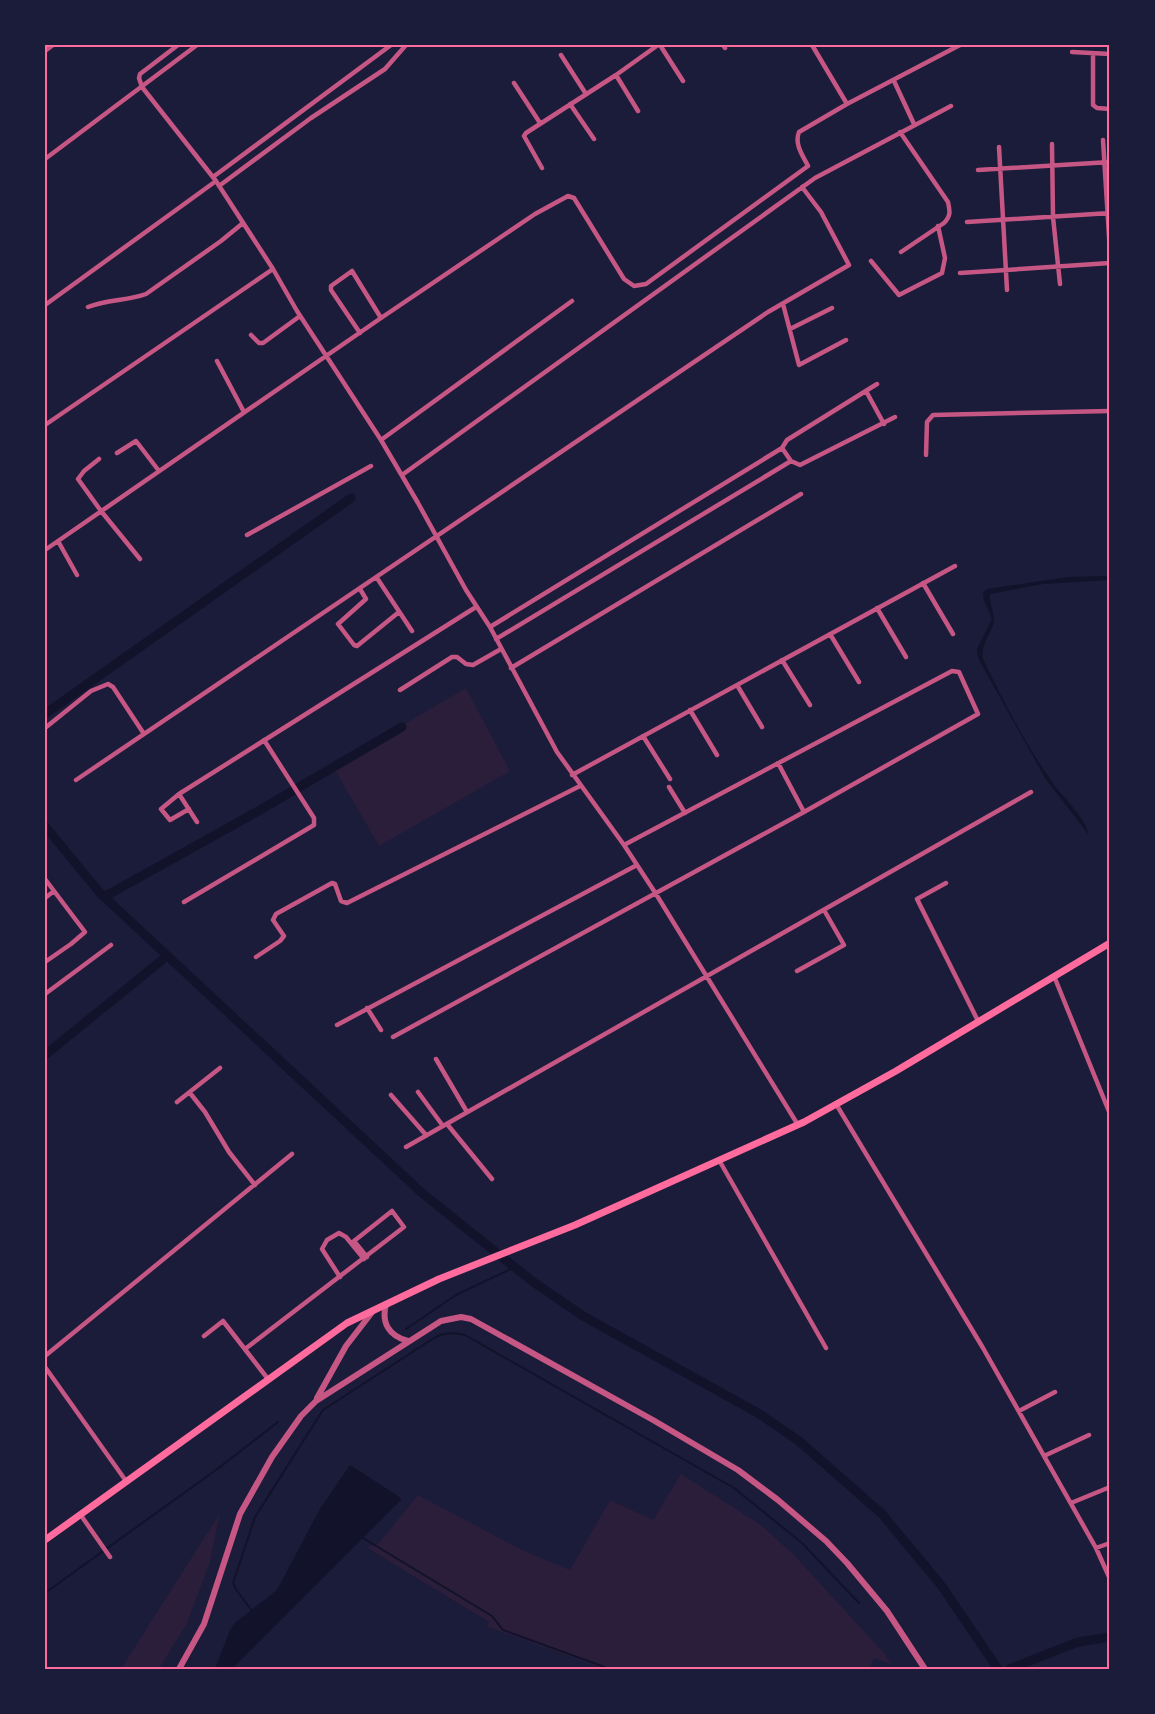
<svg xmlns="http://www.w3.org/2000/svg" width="1155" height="1714" font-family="Karla,sans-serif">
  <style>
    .green { fill: #2a1e3b }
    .water { fill: #12122b }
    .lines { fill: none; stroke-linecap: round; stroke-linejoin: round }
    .stream { stroke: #12122b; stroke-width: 2 }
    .canal { stroke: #12122b; stroke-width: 9 }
    .minor { stroke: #c65784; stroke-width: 4.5 }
    .tertiary { stroke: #c65784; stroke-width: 6 }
    .secondary { stroke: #ff6b9d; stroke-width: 7 }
    .neatline { fill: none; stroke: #ff6b9d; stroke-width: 2 }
  </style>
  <rect width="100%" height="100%" fill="#1b1b3a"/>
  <path class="green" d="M466 688 510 771 379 846 335 770 403 729 406 723Z
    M681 1474 761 1525 794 1555 884 1653 891 1664 874 1658 870 1669H604L488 1627 489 1622 366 1547 378 1544 418 1495 524 1551 570 1570 610 1500 653 1520Z
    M220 1513 210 1562 187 1623 159 1669H121Z"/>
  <path class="water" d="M1110 576V580L1043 584 990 594C989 603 993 609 994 618 994 633 980 641 983 659 1003 701 1025 743 1052 782 1064 799 1083 814 1089 835L1045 778 978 658 977 649 992 619 984 600 983 593 987 589 1068 577Z
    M350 1465 401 1498V1500L232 1669H215L230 1630 236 1622 277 1590 320 1509Z"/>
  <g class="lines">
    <path class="stream" d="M406 1329 456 1295 515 1267
      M363 1538 492 1616 503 1630 610 1669
      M45 1593 220 1467 278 1422
      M253 1612 237 1591 233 1583 255 1517 323 1410 434 1338C444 1332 454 1332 465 1335L734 1488 802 1543 859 1603"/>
    <path class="canal" d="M45 714 351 498
      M45 826 100 893 422 1193 532 1281 583 1316 758 1413 799 1441 882 1514 941 1585 998 1669
      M104 897 260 810 402 727
      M45 1055 167 956
      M1009 1669 1078 1642 1110 1637"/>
    <path class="minor" d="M178 45 140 74 139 78 142 87 216 181 273 269 297 311 381 440 418 503 466 590 490 627 557 752 624 845 656 894 798 1125
      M660 45 683 81
      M723 45 725 48
      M812 45 847 104
      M45 51 53 45
      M1072 52 1110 54
      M1093 54V105L1097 108 1110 109
      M561 55 586 94
      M616 75 638 111
      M894 81 914 124
      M514 83 540 123
      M570 104 594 139
      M900 132 948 202C950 211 951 216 944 223L901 252
      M1103 140 1110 252
      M1052 144 1053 217 1060 284
      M999 147 1007 290
      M45 159 197 45
      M542 168 524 136 526 133 616 75 658 45
      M978 170 1110 162
      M213 177 391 45
      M219 186 311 118 385 69 406 45
      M967 222 1110 213
      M871 261 899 295 942 273 945 258 938 226
      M960 273 1110 263
      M783 304 799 365 846 340
      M45 305 216 181
      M88 307C107 299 127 301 146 294L221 241 243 223
      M790 329 832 308
      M360 333 331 290V286L352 271 381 318
      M251 335 259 343H263L300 316
      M217 361 244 412
      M866 391 884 424
      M45 425 273 269
      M381 440 572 301
      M782 448 791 461
      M117 453 136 441 159 471
      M926 455 927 422 933 415 1110 411
      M99 459 84 471 78 479 101 511 140 559
      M402 475 815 178 951 106
      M247 535 371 466
      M58 541 77 575
      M45 550 381 318 535 214 568 196 574 198 624 279 634 286 646 284 808 166C803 156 794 144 799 132L847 104 960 45
      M377 578 412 631
      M923 583 953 634
      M360 589 366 599 338 624 354 645 357 646 399 612
      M877 608 906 657
      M490 627 782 448 787 440 877 384
      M830 634 859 682
      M496 639 791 461 800 465 895 417
      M782 660 810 705
      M511 668 801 494
      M737 685 762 727
      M400 690 452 657H457L466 664 473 665 501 649
      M690 710 717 755
      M45 728 91 691 108 684 113 687 144 734
      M643 736 670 779
      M778 763 804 812
      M572 775 955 566
      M76 780 768 312 849 265 821 212 802 187
      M669 787 685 813
      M179 794 197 822
      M189 809 170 820 161 809 179 794 476 607
      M45 879 54 891 45 898
      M946 883 917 899 978 1021
      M184 902 314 825V818L264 740
      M256 957 280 941 284 936 273 920 276 914 332 883 335 884 341 901 347 903 580 786
      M45 962 71 944 85 932 54 891
      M797 971 844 945 824 910
      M1054 976 1110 1114
      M45 994 111 945
      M367 1008 381 1030
      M337 1025 637 865
      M393 1037 804 812 978 714 959 672 952 671 624 845
      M436 1059 467 1112
      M418 1092 443 1126
      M190 1093 205 1112 229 1152 255 1185
      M391 1095 426 1135
      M177 1102 220 1068
      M836 1104 983 1348 1096 1548 1110 1579
      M447 1124 492 1179
      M406 1147 1031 792
      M719 1160 826 1348
      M340 1277 322 1249 327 1240 339 1233 346 1237 364 1259
      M204 1336 223 1321 268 1379
      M245 1349 404 1227 392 1211 354 1241 367 1257
      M45 1356 292 1154
      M45 1367 126 1481
      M1019 1411 1055 1392
      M1044 1456 1089 1435
      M1071 1503 1110 1487
      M80 1514 110 1557
      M1096 1548 1110 1543"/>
    <path class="tertiary" d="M386 1304C381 1323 389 1336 408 1341
      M317 1398 346 1346 373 1311
      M179 1669 204 1624 240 1514 272 1457 301 1416 316 1401 441 1321 461 1317 471 1319 653 1420 738 1470 778 1500 826 1541 847 1563 887 1611 925 1669"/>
    <path class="secondary" d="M45 1540 347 1323 439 1279 575 1225 804 1122 896 1071 1110 943"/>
  </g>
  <rect width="1155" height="1714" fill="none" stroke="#1b1b3a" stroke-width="93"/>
  <rect x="46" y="46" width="1062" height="1622" class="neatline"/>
</svg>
